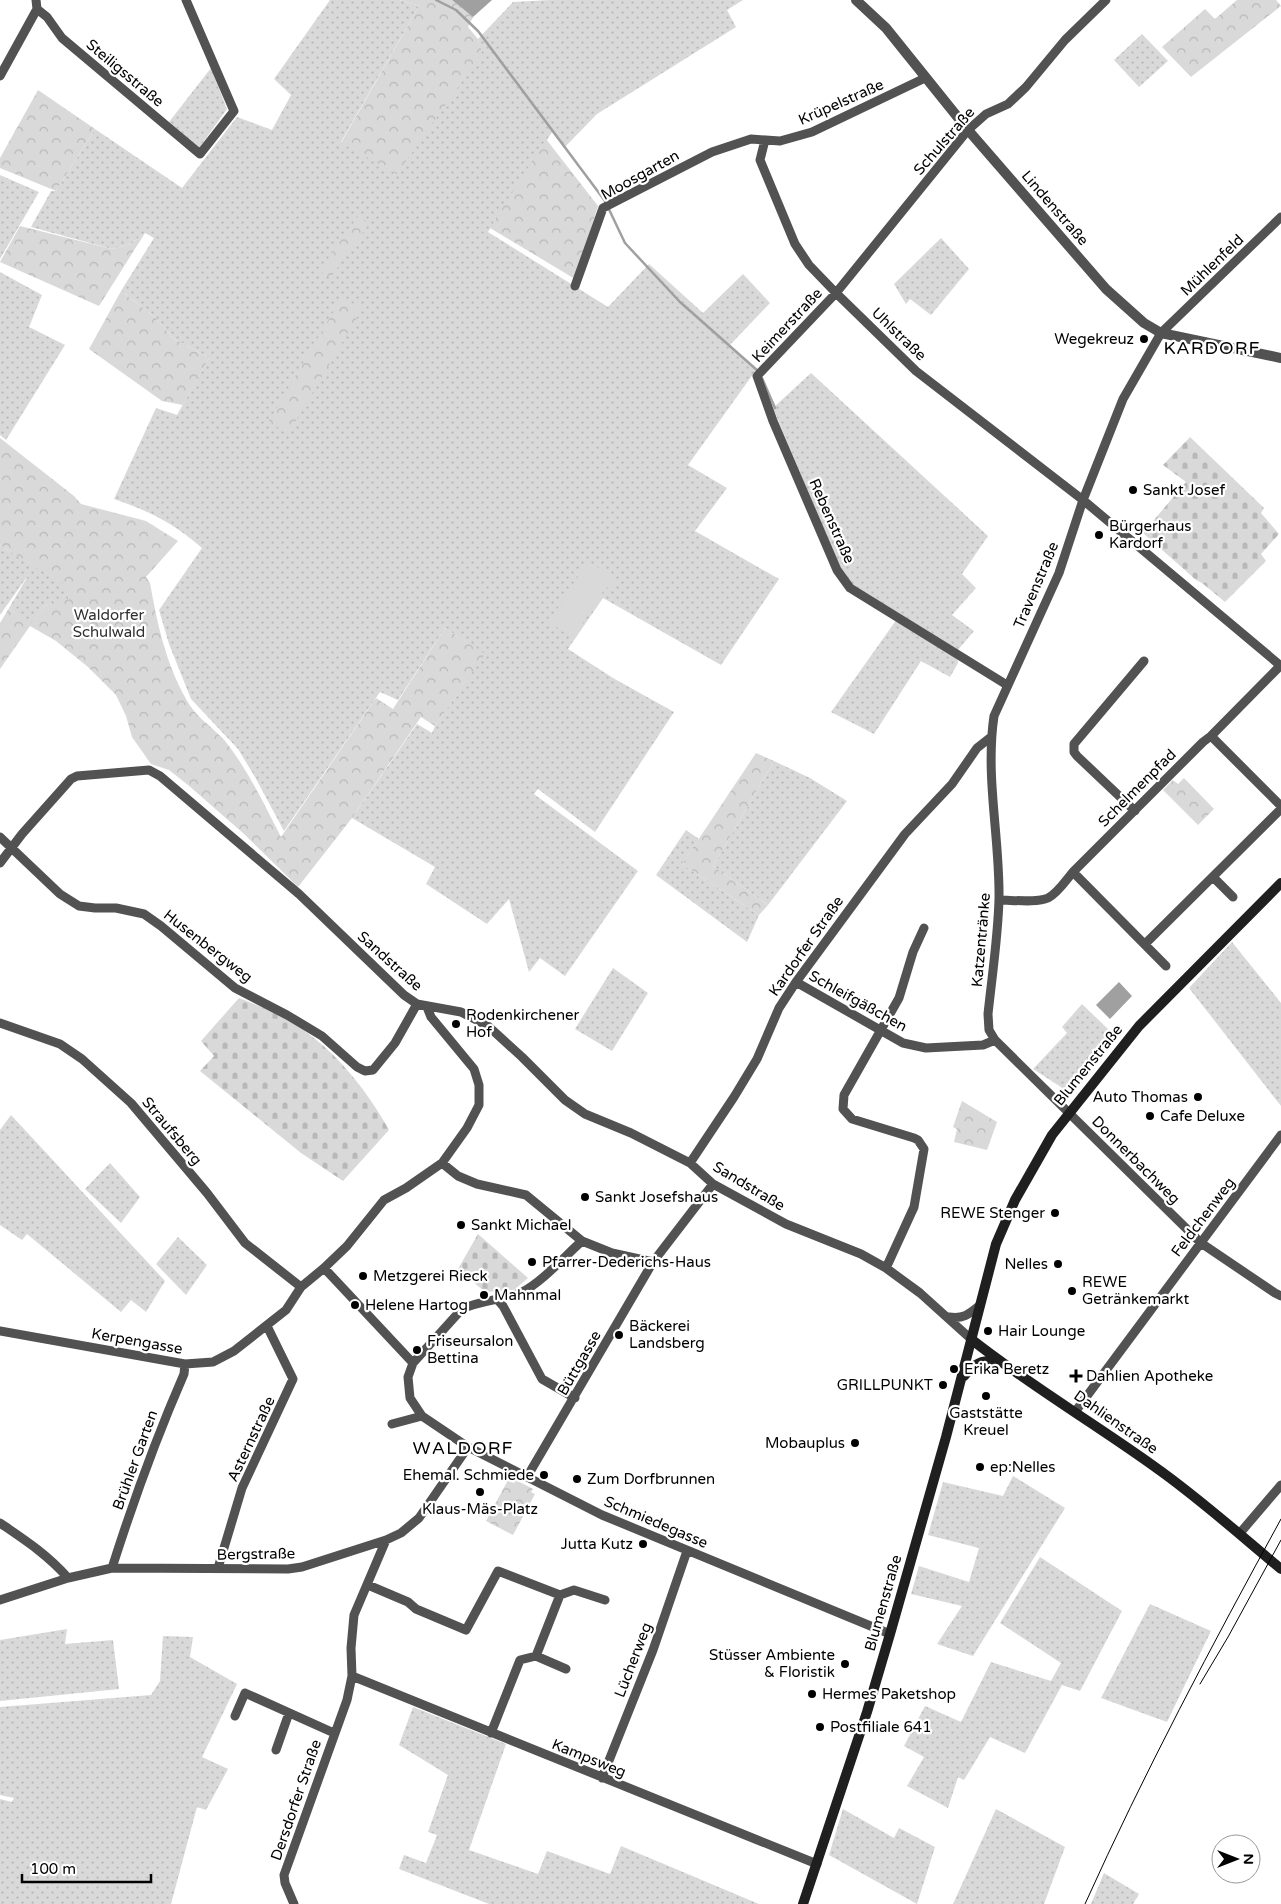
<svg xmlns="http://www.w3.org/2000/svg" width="1281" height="1904" font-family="'Varela Round',sans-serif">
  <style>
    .grass { fill: url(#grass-dots) }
    .forest { fill: url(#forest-crowns) }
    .cemetery { fill: url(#cemetery-stones) }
    .pitch { fill: #d9d9d9 }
    .water { fill: #a0a0a0 }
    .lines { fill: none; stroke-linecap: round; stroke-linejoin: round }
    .stream { stroke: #a0a0a0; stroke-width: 2.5 }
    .minor { stroke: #525252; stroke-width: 9 }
    .tertiary { stroke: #525252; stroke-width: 10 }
    .secondary { stroke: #1f1f1f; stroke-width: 10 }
    .tram { stroke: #000; stroke-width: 1 }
    .poi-dot { fill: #000; stroke: #fff; stroke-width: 2 }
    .labels { text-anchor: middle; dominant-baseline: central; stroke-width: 4.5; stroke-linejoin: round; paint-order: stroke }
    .street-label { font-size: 15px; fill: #000; stroke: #fff }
    .poi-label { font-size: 15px; fill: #000; stroke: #fff; text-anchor: start }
    .park-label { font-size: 15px; fill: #303030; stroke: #fff }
    .quarter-label { font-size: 18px; letter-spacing: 1px; fill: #000; stroke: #fff }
  </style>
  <defs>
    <pattern id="grass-dots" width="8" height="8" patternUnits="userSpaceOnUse" patternTransform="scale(1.25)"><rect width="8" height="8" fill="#d9d9d9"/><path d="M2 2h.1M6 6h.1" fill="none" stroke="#b8b8b8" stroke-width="1.8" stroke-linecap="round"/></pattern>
    <pattern id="forest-crowns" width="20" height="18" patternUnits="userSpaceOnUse" patternTransform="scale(1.25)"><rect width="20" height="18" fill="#d9d9d9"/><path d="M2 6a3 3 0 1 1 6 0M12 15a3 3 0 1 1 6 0" fill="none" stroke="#b8b8b8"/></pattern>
    <pattern id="cemetery-stones" width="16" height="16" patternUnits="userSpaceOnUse" patternTransform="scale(1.25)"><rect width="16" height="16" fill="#d9d9d9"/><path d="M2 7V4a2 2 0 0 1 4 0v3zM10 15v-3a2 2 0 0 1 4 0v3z" fill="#b8b8b8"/></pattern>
  </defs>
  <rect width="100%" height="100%" fill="#fff"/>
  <path class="grass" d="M330 0H400L419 6 341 142 365 155 481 53 478 39 513 2 550 0H743L727 10 736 27 597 114 564 148 552 132 488 232 608 307 649 264 703 313 743 274 770 303 729 346 756 370 688 465 727 488 695 531 779 579 721 665 603 598 568 649 613 678 674 712 595 832 538 789 534 794 638 871 565 976 540 958 529 972 509 899 487 924 426 884 435 867 352 818 417 724 432 733 435 726 484 654 445 628 398 700 380 692 284 831 255 777 238 749 191 699 169 644 159 610 202 548C172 522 151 512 114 499L156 408 177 415 209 358 173 338 155 317 121 291 154 238 145 233 131 244 112 249 31 227 51 191H56L95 129 182 188 237 117 272 130 291 95 274 79Z
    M1142 34 1168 61 1139 87 1114 60Z
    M211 68 227 109 199 148 169 122Z
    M0 175 39 192 0 259Z
    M941 238 969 269 931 315 910 299 906 304 894 284Z
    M0 272 42 295 29 327 65 345 6 440 0 435Z
    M811 373 988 536 962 574 976 588 952 615 974 631 957 651 958 663 950 677 921 661 874 734 831 712 897 619 902 615 852 585 841 570 773 408Z
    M0 545 66 585 69 600 45 606 30 626 9 608 29 574 0 615Z
    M774 761 810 778 847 801 768 905 713 866Z
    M686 830 699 839 682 864 759 915 747 942 656 875Z
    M1232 942 1281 1003V1106L1189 988Z
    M613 968 648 993 612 1051 575 1029Z
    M1082 1004 1113 1034 1064 1089 1033 1069 1067 1033 1062 1027Z
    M11 1115 165 1281 146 1312 131 1300 121 1312 27 1234 22 1240 0 1225V1130Z
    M110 1163 140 1197 121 1223 85 1189Z
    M178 1237 207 1265 186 1295 156 1264Z
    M1013 1476 1065 1508 973 1656 937 1644 962 1606 911 1594 919 1566 969 1582 979 1548 928 1535 943 1482 1003 1496Z
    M1040 1557 1122 1611 1080 1691 1062 1685 1025 1753 990 1737 964 1780 958 1777 948 1808 907 1786 924 1757 904 1746 925 1706 961 1722 991 1662 1051 1681 1061 1663 1000 1623Z
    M1150 1604 1211 1631 1167 1722 1101 1698Z
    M67 1629 65 1644 113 1640 119 1689 0 1701V1640Z
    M163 1636 193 1637 190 1657 237 1684 202 1757 228 1769 206 1810 197 1807 171 1904H0V1799L12 1802 14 1798 0 1795V1707L151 1695 160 1681Z
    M413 1707 506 1744 469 1850 538 1874 547 1851 610 1874 621 1846 759 1904H489L399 1869 404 1855 426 1863 437 1835 428 1832 448 1775 399 1745Z
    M843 1809 894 1838 899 1828 935 1847 917 1904 829 1855Z
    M996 1809 1065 1847 1044 1904H953Z
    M1104 1873 1139 1894 1133 1904H1091Z"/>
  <path class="forest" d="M400 0H452L473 17 468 27 478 39 482 53 397 174 341 143 419 6Z
    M1237 0H1276L1281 6 1191 77 1162 47 1205 9 1215 19Z
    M38 90 95 129 56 191 0 168V158Z
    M546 139 598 206 575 279 490 228Z
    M359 215 369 224 330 278 319 271Z
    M20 226 112 249 131 244 145 233 99 306 0 262Z
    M121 291 155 317 173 338 209 358 183 405 162 401 89 349Z
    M342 297 362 309 290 431 267 424Z
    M0 438 74 496 81 504 146 521 178 541 146 577 150 583C157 623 166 664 186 699 195 717 212 726 225 741 248 770 264 804 281 837L376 698 393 709 445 628 485 654 435 726 421 717 352 818 298 887 243 833 188 785 169 770 151 764 132 737 126 716 116 695 88 667 56 641 30 626 0 669V623L9 608 30 625 45 606 69 599 65 585 0 545Z
    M756 753 774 761 713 866 768 905 759 915 682 864Z
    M1184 778 1214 809 1198 825 1163 790 1173 780 1178 784Z
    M962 1101 997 1122 987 1150 954 1142 957 1129 953 1127Z
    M508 1480 514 1483 516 1480 533 1489 531 1492 535 1494 513 1535 486 1521Z"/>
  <path class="cemetery" d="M1190 437 1264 508 1261 513 1279 534 1261 554 1266 561 1225 602 1202 583 1196 580 1143 533 1186 482 1163 465Z
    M239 998C254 1004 271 1010 285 1018 330 1044 364 1085 389 1130L343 1181 301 1153 200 1071 214 1056 201 1041Z
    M478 1234 528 1278 514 1290 485 1292 458 1269Z"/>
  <path class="pitch" d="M588 561 618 580 612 590 606 587 573 638 549 622Z"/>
  <path class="water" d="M452 0H492L473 17Z
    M1119 982 1132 996 1110 1019 1096 1005Z"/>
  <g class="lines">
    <path class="stream" d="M436 0 456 10 478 31 605 201 625 243 680 302 758 371
      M762 378 775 408"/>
    <path class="minor" d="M37 9 47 17 62 38 200 154 234 111 186 0
      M0 76 37 9 36 0
      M765 140 760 160 795 244 809 265 836 293 916 371 1083 500 1281 666
      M1281 217 1161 333 1123 399 1083 500 1059 573 994 716C985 777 1000 838 999 899 998 937 992 976 988 1014L989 1030 995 1040 1201 1243 1275 1293 1281 1296
      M575 286 603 208 712 152 751 139 780 141 812 132 925 78
      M1007 685 850 588 837 570 773 421 757 376 836 293 968 130 986 114 1008 104 1026 87 1065 40 1106 0
      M1211 736 1281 806
      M1135 811 1077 756 1074 752V744L1144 661
      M0 837 60 894 79 906 95 908H116L144 914 161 926 235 988 287 1015 322 1036 357 1067 365 1071 373 1070 395 1043 417 1004
      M0 863 22 834 71 779 77 776 149 770 160 776 299 894 404 995 417 1004 461 1012 488 1026 522 1057 565 1100 585 1114 631 1133 690 1163 713 1184 786 1224 861 1254 886 1268 920 1293 971 1339
      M1073 872 1166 966
      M1213 877 1233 897
      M999 900C1012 900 1037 903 1048 898 1058 893 1066 880 1073 872L1203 742 1211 736 1281 665
      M1145 944 1281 809
      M796 982 903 1043 926 1048 983 1045 995 1040
      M0 1023 60 1044 82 1059 131 1103 207 1193 245 1243 301 1287
      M442 1163 458 1176 477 1184 526 1195 582 1241 612 1253 653 1262
      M690 1163 734 1097 757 1059 779 1008 796 982 905 834 952 784 977 748 991 737
      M324 1268 413 1363 408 1377 410 1398 422 1416 468 1447 602 1515 890 1634
      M886 1268 914 1207 924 1149 918 1140 914 1138 852 1119 843 1109 844 1095 899 998 913 952 924 928
      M497 1299 503 1306 542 1379 575 1398
      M949 1317C963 1319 968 1315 979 1306
      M0 1331 185 1364 213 1362 234 1351 286 1310 301 1287 324 1268 347 1246 384 1200 406 1188 442 1163 467 1128 479 1105V1085L474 1069 431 1017 427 1007
      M413 1363 462 1309C481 1300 504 1300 522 1292 541 1283 566 1255 582 1241
      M1075 1412 1281 1135
      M392 1424 422 1416
      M527 1477 653 1262 713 1184
      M0 1523C25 1540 48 1555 68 1578
      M1240 1533 1281 1485
      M112 1568C133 1502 156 1438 184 1374L185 1364
      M218 1568 242 1488 293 1379 267 1326
      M368 1585 408 1602 416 1609 466 1630 498 1571 560 1595 536 1656 520 1660 491 1733
      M560 1595 574 1590 605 1600
      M0 1600 68 1578 112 1568 288 1569 302 1567 386 1540 401 1533 419 1518 468 1447
      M536 1656 566 1669
      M352 1676 817 1864
      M235 1716 245 1693 334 1733
      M276 1750 289 1713
      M602 1778 653 1650 687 1551
      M294 1904 285 1883 284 1875 347 1700 352 1676 351 1648 354 1615 386 1540"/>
    <path class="tertiary" d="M856 0 886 28 968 130 1106 289 1144 323 1161 333 1281 358"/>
    <path class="secondary" d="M971 1339C1029 1385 1094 1423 1155 1467 1199 1498 1239 1534 1281 1569
      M964 1376C975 1363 981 1360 999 1361
      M803 1904 867 1712 890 1634 946 1437 996 1244 1015 1200 1052 1135 1139 1026 1281 883"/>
    <path class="tram" d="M1200 1684 1228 1637 1281 1540
      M1085 1904C1144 1773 1212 1645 1281 1519"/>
  </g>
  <g class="poi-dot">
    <circle cx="1144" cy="339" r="5"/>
    <circle cx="1133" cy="490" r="5"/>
    <circle cx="1099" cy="535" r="5"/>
    <circle cx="456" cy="1024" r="5"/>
    <circle cx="1198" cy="1097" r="5"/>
    <circle cx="1150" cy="1116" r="5"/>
    <circle cx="585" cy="1197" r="5"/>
    <circle cx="1055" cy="1213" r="5"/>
    <circle cx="461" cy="1225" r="5"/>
    <circle cx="532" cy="1262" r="5"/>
    <circle cx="1058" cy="1264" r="5"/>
    <circle cx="363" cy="1276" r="5"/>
    <circle cx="1072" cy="1291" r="5"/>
    <circle cx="484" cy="1295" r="5"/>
    <circle cx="355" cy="1305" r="5"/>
    <circle cx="988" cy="1331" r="5"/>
    <circle cx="619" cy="1335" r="5"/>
    <circle cx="417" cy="1350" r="5"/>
    <circle cx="954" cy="1369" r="5"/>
    <path d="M1073.5 1368.5h5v5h5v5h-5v5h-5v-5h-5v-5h5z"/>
    <circle cx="943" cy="1385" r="5"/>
    <circle cx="986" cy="1396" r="5"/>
    <circle cx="855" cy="1443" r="5"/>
    <circle cx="980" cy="1467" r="5"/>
    <circle cx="544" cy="1475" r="5"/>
    <circle cx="577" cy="1479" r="5"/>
    <circle cx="480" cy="1492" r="5"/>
    <circle cx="643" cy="1544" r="5"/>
    <circle cx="845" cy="1664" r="5"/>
    <circle cx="812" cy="1694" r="5"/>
    <circle cx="820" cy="1727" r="5"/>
  </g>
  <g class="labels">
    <g class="street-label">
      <text transform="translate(125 73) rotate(40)">Steiligsstraße</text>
      <text transform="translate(841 102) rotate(-24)">Krüpelstraße</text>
      <text transform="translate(944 141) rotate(-49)">Schulstraße</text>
      <text transform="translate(640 175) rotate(-29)">Moosgarten</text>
      <text transform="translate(1055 208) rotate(49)">Lindenstraße</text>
      <text transform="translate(1212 265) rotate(-44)">Mühlenfeld</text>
      <text transform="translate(787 325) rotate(-47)">Keimerstraße</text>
      <text transform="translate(899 334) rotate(44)">Uhlstraße</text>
      <text transform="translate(832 521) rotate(66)">Rebenstraße</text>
      <text transform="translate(1036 585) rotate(-67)">Travenstraße</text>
      <text transform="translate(1137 788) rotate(-45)">Schelmenpfad</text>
      <text transform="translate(981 940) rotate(-85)">Katzentränke</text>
      <text transform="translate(208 946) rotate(38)">Husenbergweg</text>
      <text transform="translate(806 946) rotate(-55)">Kardorfer Straße</text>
      <text transform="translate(390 961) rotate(42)">Sandstraße</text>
      <text transform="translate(858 1001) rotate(29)">Schleifgäßchen</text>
      <text transform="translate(1088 1065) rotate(-51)">Blumenstraße</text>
      <text transform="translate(172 1131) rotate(50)">Straufsberg</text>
      <text transform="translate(1136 1160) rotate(45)">Donnerbachweg</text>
      <text transform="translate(749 1186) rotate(31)">Sandstraße</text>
      <text transform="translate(1203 1217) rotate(-53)">Feldchenweg</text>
      <text transform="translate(137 1341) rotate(10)">Kerpengasse</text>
      <text transform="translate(579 1363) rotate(-60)">Büttgasse</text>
      <text transform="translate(1116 1422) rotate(35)">Dahlienstraße</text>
      <text transform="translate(251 1439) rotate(-65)">Asternstraße</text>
      <text transform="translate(135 1460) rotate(-70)">Brühler Garten</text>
      <text transform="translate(656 1522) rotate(23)">Schmiedegasse</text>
      <text transform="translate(256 1554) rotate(-1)">Bergstraße</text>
      <text transform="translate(883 1603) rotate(-74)">Blumenstraße</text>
      <text transform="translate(633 1660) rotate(-69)">Lücherweg</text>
      <text transform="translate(589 1758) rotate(22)">Kampsweg</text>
      <text transform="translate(296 1800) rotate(-71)">Dersdorfer Straße</text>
    </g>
    <g class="poi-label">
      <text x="1134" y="339" text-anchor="end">Wegekreuz</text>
      <text x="1143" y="490">Sankt Josef</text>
      <text x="1109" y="526">Bürgerhaus<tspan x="1109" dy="17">Kardorf</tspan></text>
      <text x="466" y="1015">Rodenkirchener<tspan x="466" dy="17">Hof</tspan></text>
      <text x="1188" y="1097" text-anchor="end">Auto Thomas</text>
      <text x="1160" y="1116">Cafe Deluxe</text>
      <text x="595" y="1197">Sankt Josefshaus</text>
      <text x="1045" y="1213" text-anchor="end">REWE Stenger</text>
      <text x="471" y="1225">Sankt Michael</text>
      <text x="542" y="1262">Pfarrer-Dederichs-Haus</text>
      <text x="1048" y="1264" text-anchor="end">Nelles</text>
      <text x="373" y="1276">Metzgerei Rieck</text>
      <text x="1082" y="1282">REWE<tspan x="1082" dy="17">Getränkemarkt</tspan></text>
      <text x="494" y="1295">Mahnmal</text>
      <text x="365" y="1305">Helene Hartog</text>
      <text x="629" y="1326">Bäckerei<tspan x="629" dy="17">Landsberg</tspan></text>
      <text x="998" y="1331">Hair Lounge</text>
      <text x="427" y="1341">Friseursalon<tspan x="427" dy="17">Bettina</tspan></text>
      <text x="964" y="1369">Erika Beretz</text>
      <text x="1086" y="1376">Dahlien Apotheke</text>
      <text x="933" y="1385" text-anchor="end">GRILLPUNKT</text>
      <text x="986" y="1413" text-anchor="middle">Gaststätte<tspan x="986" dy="17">Kreuel</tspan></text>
      <text x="845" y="1443" text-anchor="end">Mobauplus</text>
      <text x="990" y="1467">ep:Nelles</text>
      <text x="534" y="1475" text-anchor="end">Ehemal. Schmiede</text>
      <text x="587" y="1479">Zum Dorfbrunnen</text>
      <text x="480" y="1509" text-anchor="middle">Klaus-Mäs-Platz</text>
      <text x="633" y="1544" text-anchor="end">Jutta Kutz</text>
      <text x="835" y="1655" text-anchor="end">Stüsser Ambiente<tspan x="835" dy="17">&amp; Floristik</tspan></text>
      <text x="822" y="1694">Hermes Paketshop</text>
      <text x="830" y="1727">Postfiliale 641</text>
    </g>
    <g class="park-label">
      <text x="109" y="615">Waldorfer<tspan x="109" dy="17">Schulwald</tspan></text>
    </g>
    <g class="quarter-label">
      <text x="1212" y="348">KARDORF</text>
      <text x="463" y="1448">WALDORF</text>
    </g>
  </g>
  <g transform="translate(1236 1859) rotate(90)"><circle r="24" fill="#ffffff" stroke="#999999"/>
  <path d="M0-4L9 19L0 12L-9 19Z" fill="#000000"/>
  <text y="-8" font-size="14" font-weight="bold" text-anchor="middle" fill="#000000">N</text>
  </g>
  <path d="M22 1874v8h129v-8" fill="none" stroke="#000000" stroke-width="2.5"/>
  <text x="30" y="1874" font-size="15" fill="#000000" stroke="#ffffff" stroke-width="4" paint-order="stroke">100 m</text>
</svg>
